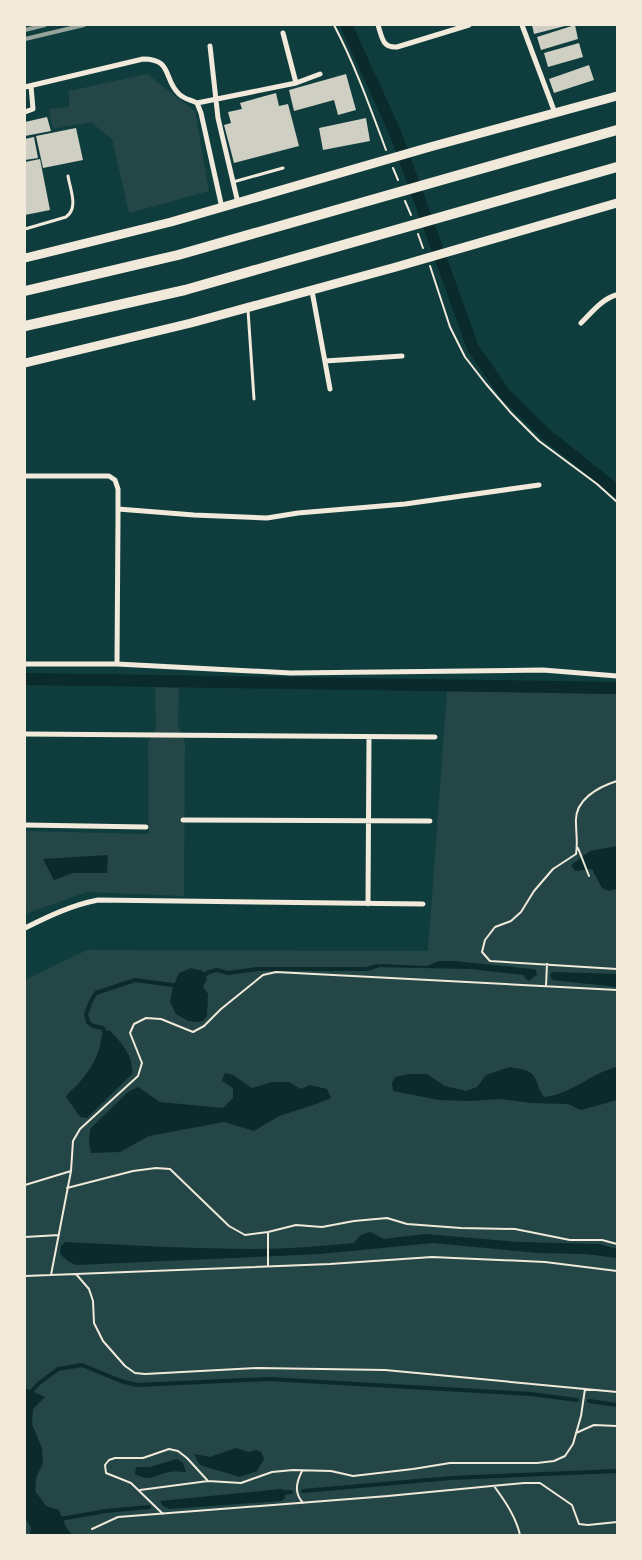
<svg xmlns="http://www.w3.org/2000/svg" width="642" height="1560" font-family="Helvetica,sans-serif">
  <style>
    .green { fill: #244646 }
    .water { fill: #0a2a2b }
    .lines { fill: none; stroke-linecap: round; stroke-linejoin: round }
    .stream { stroke: #0a2a2b; stroke-width: 4 }
    .canal { stroke: #0a2a2b; stroke-width: 12 }
    .building { fill: #cfcfc3 }
    .path { stroke: #f1e9da; stroke-width: 2 }
    .service { stroke: #f1e9da; stroke-width: 3 }
    .minor { stroke: #f1e9da; stroke-width: 5 }
    .secondary { stroke: #f1e9da; stroke-width: 9 }
    .motorway { stroke: #f1e9da; stroke-width: 10 }
    .rail { stroke: #97a49c; stroke-width: 4 }
  </style>
  <rect width="100%" height="100%" fill="#0f3d3e"/>
  <path class="green" d="M147 74 195 111 209 191 129 213 112 139 91 122 53 129 49 109 69 107V91Z
    M155 687 179 688 178 726 185 743 184 896 87 892 25 914V831L149 834 148 742 156 728Z
    M447 691 617 694V1535H25V980L87 950 428 951Z"/>
  <path class="water" d="M617 846V889L609 891 602 888 592 869 575 871 571 865 590 851Z
    M108 855 107 873H73L54 880 43 859Z
    M439 961H453L532 969 536 970 537 975 528 981 523 975 471 969 371 967 380 964 427 966Z
    M191 968 203 971 207 979 203 987 208 994 207 1016 203 1021 198 1022 188 1021 176 1014 170 1002 173 987 179 973Z
    M553 972 617 974V987L552 980 550 974Z
    M109 1030C121 1042 134 1056 132 1074L87 1118 80 1117 66 1097C69 1091 75 1088 79 1083 92 1068 101 1053 102 1033Z
    M510 1067C517 1069 528 1069 533 1075 538 1081 538 1090 544 1097 572 1094 591 1073 617 1067V1100L581 1110 568 1104 532 1103 500 1099 469 1101 439 1100 393 1091 392 1083 395 1077 409 1074H427L445 1086 466 1091 477 1087 486 1075Z
    M225 1073 233 1075 252 1088 272 1082H289L301 1089 310 1085 327 1089 331 1098 316 1104 279 1116 254 1131 224 1122 149 1136 120 1152 91 1153 89 1143 90 1129 128 1092 138 1087 160 1102 223 1108 233 1098V1088L222 1081Z
    M370 1232 384 1239 425 1234 518 1242 599 1244 617 1249V1258L586 1254 538 1253 433 1243 320 1254 76 1265 68 1261 60 1254 61 1246 65 1242C128 1245 192 1249 255 1249 288 1249 321 1246 354 1243L361 1235Z
    M25 1388 45 1397 33 1409 32 1424 42 1448 43 1463 36 1478 35 1491 46 1506 59 1510 66 1527 72 1535H30L31 1528 25 1518Z
    M236 1448 249 1452 256 1450 261 1452 264 1459 257 1471 240 1477 200 1465 194 1454 210 1457Z
    M177 1459 183 1463 186 1472C181 1472 175 1471 170 1472 155 1474 151 1483 135 1474L136 1467H150Z
    M281 1489 286 1491 285 1498 281 1501 169 1509 163 1506 160 1501Z"/>
  <g class="lines">
    <path class="stream" d="M202 977 209 972 217 970 228 973 257 969H366L377 966
      M106 1036 103 1028 93 1026 88 1022 86 1014 91 1001 96 993 135 980 179 986
      M25 1399 38 1384 58 1369 82 1365 121 1381 137 1385 269 1379 531 1394 577 1400
      M589 1401 617 1405
      M303 1491 451 1478 617 1471
      M281 1493 291 1492
      M60 1519 106 1511 149 1507"/>
    <path class="canal" d="M346 25 395 132 473 348 505 394 547 435 617 491
      M25 679 617 688"/>
  </g>
  <path class="building" d="M532 25H565V26L534 34Z
    M575 25 578 39 541 50 537 37Z
    M579 43 583 57 548 67 544 53Z
    M589 65 594 80 554 93 549 79Z
    M346 74 356 110 338 115 334 100 294 111 289 90Z
    M276 93 279 106 288 104 299 146 234 163 224 125 231 123 228 112 242 109 240 103Z
    M47 117 51 131 25 136V122Z
    M366 118 370 141 323 150 319 128Z
    M76 128 83 160 43 168 36 136Z
    M34 137 38 158 25 160V139Z
    M40 159 50 210 25 215V162Z"/>
  <g class="lines">
    <path class="path" d="M334 25C355 65 370 107 386 150
      M393 168 398 180
      M405 201 411 215
      M418 234 423 248
      M430 266 450 327 465 357 486 384 511 413 539 441 597 484 617 502
      M617 781C598 787 574 800 576 823 576 834 578 843 576 854L553 869 534 891 521 912 511 921 495 927 485 940 482 952 490 961 617 969
      M578 848 589 876
      M546 986 547 964
      M25 1185 71 1171
      M67 1188 133 1171 156 1168 170 1169 229 1226 245 1235 268 1232 296 1225 322 1227 354 1221 387 1218 407 1224 461 1228 515 1229 570 1240H602L617 1244
      M268 1232V1266
      M25 1237 59 1235
      M76 1274 89 1289 93 1301 94 1323 103 1341 125 1366 135 1373 145 1374 258 1368 385 1370 617 1392
      M51 1275 71 1171 73 1141 80 1129 138 1076 142 1063 130 1033 134 1024 146 1018 161 1019 193 1032 204 1026 221 1009 263 975 276 972 617 990
      M25 1276 330 1264 432 1257 545 1262 617 1271
      M576 1433 594 1425 617 1426
      M302 1471C296 1483 294 1493 303 1503
      M494 1486C505 1501 516 1517 520 1535
      M140 1490 208 1481 241 1483 272 1472 293 1470 331 1471 353 1476 413 1469 450 1463H537L554 1461 565 1456 573 1444 581 1416 585 1389
      M163 1514 131 1483 106 1473 105 1465 109 1460 115 1458H143L169 1449 178 1451 187 1458 208 1481
      M92 1529 118 1517 388 1496 524 1483H540L572 1505 579 1524 588 1525 617 1522"/>
    <path class="service" d="M233 182 283 168
      M25 229 66 217C79 208 70 189 68 176
      M248 310 254 399"/>
    <path class="minor" d="M378 25C382 37 382 48 397 47L469 25
      M522 25 555 113
      M283 33 296 83
      M210 46 218 118 238 203
      M25 87 143 59C173 59 163 79 179 94 184 99 191 100 197 103L201 113 222 208
      M197 103 296 83 320 74
      M25 112 33 109 31 86
      M312 291 330 389
      M581 323C591 313 602 299 616 295
      M325 361 402 356
      M25 476H109L115 480 118 489V517L117 664
      M118 509 194 515 267 518 298 513 405 504 539 485
      M25 664H117L291 673 543 670 617 676
      M25 734 435 737
      M183 820 430 821
      M25 825 146 827
      M368 904 369 737
      M25 928C49 916 72 905 98 900L423 904"/>
    <path class="secondary" d="M25 258 171 222 430 147 617 96
      M25 363 191 323 396 267 617 203"/>
    <path class="motorway" d="M25 291 178 255 617 130
      M25 326 185 290 617 167"/>
    <path class="rail" d="M25 30 45 25
      M25 39 84 25"/>
  </g>
  <rect width="642" height="1560" fill="none" stroke="#f1e9da" stroke-width="52"/>
</svg>
